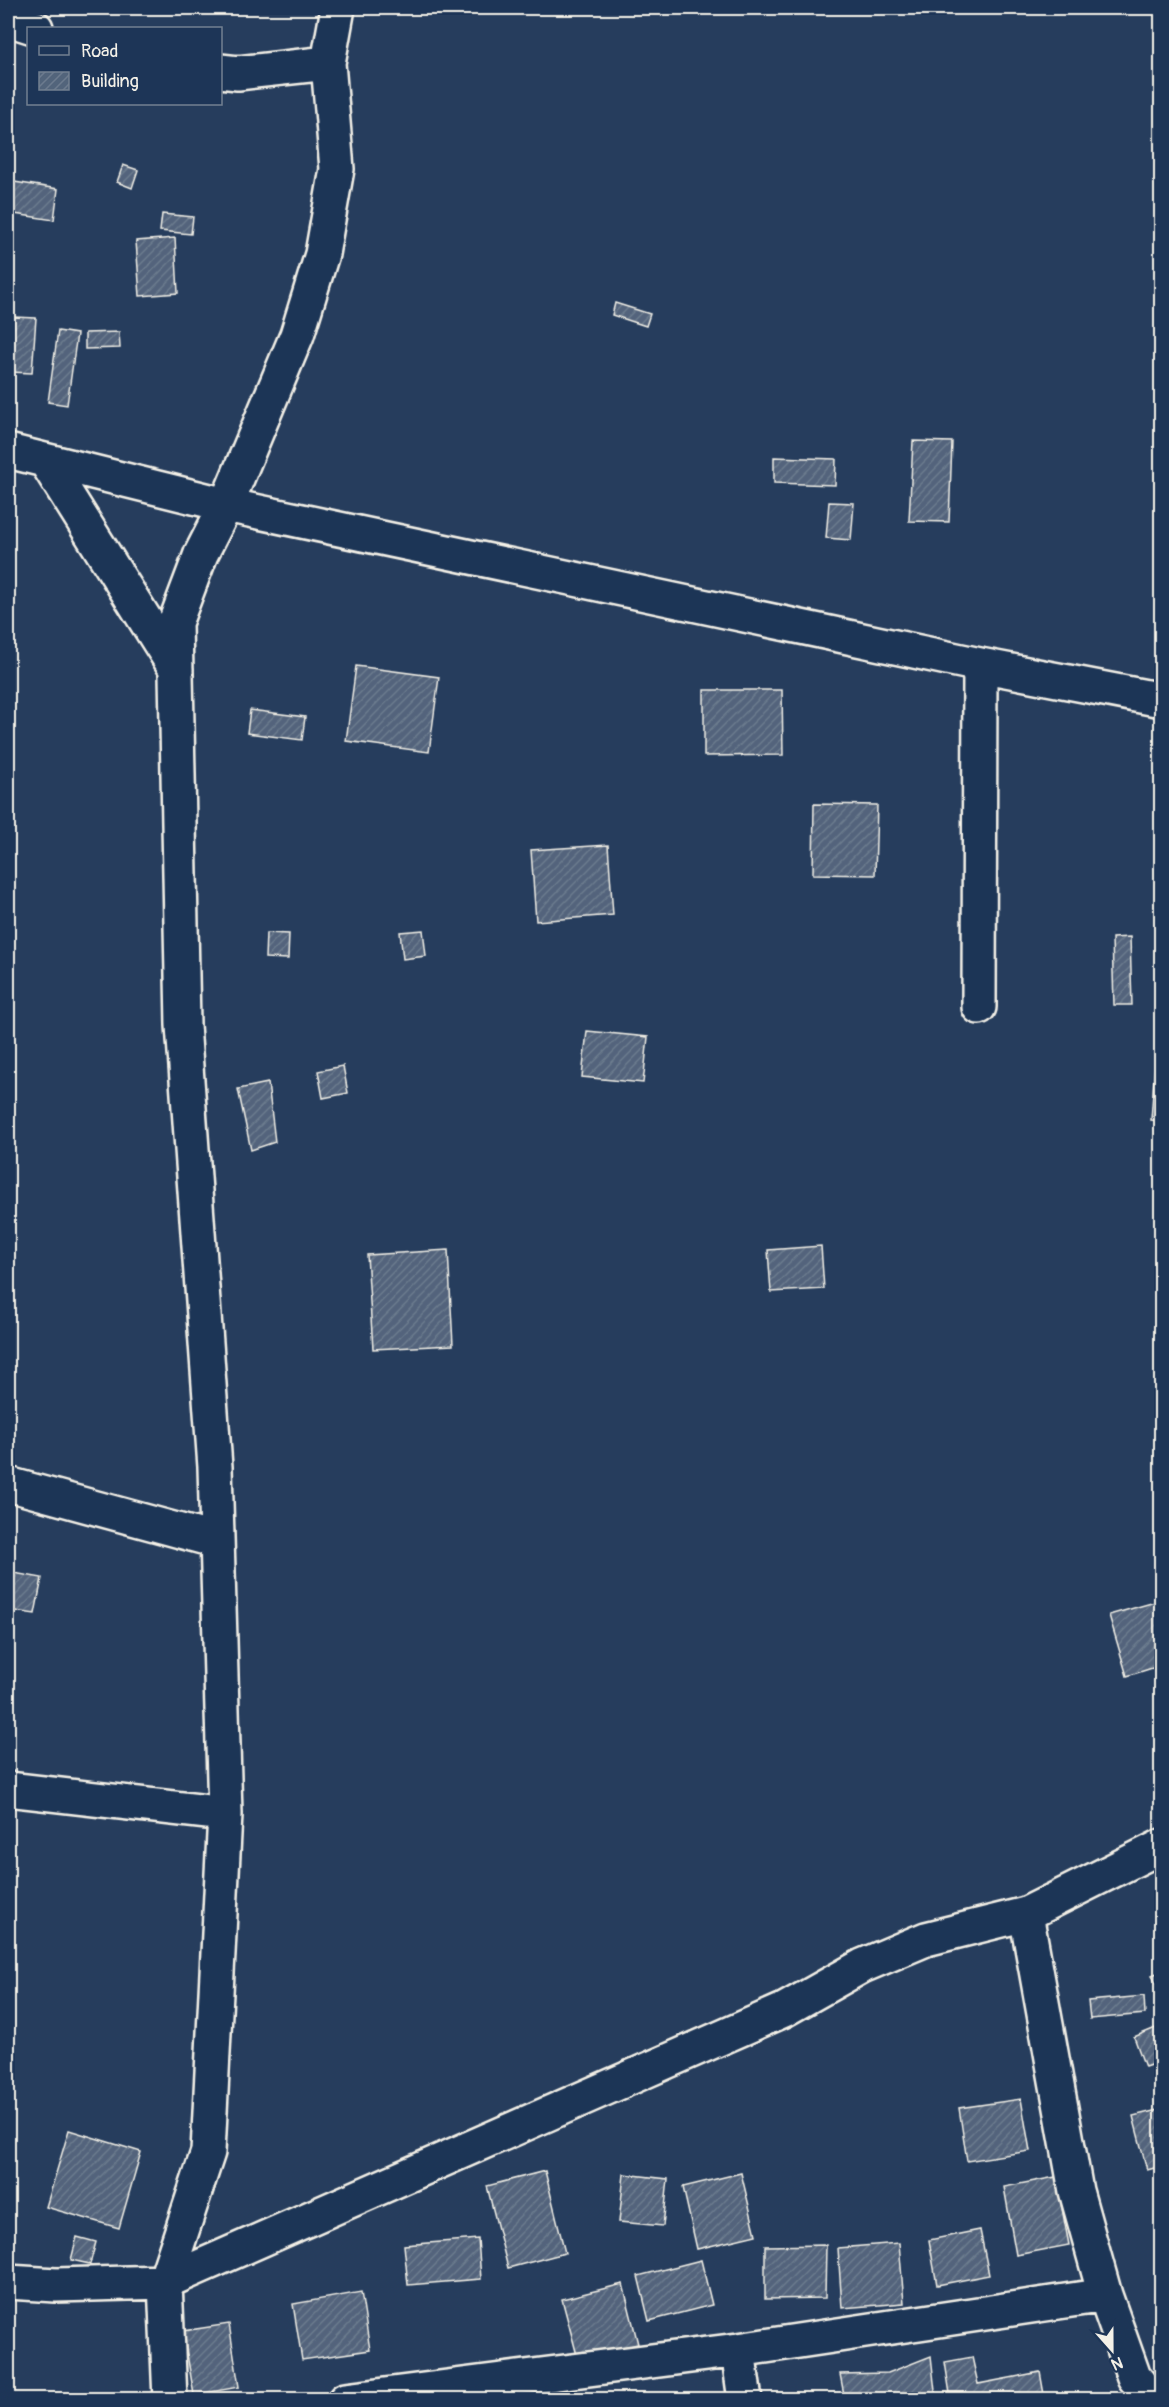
<svg xmlns="http://www.w3.org/2000/svg" width="1169" height="2407" font-family="Pangolin,sans-serif">
  <style>
    .building { fill: url(#building-hatch); stroke: #f4f1e8; stroke-width: 1.5 }
    .lines { fill: none; stroke-linecap: round; stroke-linejoin: round }
    .street-casing { stroke: #f4f1e8; stroke-width: 38 }
    .street { stroke: #1d3557; stroke-width: 33 }
  </style>
  <defs>
    <pattern id="building-hatch" width="6" height="6" patternUnits="userSpaceOnUse" patternTransform="scale(1.5)"><rect width="6" height="6" fill="#52647b"/><path d="M-1 1l2-2M0 6l6-6M5 7l2-2" fill="none" stroke="#6c7b8e"/></pattern>
  </defs>
  <rect width="100%" height="100%" fill="#263d5d"/>
  <filter id="ink" filterUnits="userSpaceOnUse"><feTurbulence type="fractalNoise" baseFrequency=".0167" numOctaves="2"/><feDisplacementMap in="SourceGraphic" scale="12" xChannelSelector="R" yChannelSelector="G"/><feConvolveMatrix kernelMatrix="1 2 1 2 8 2 1 2 1" color-interpolation-filters="sRGB"/></filter>
  <g filter="url(#ink)">
    <path class="building" d="M123 165 138 170 132 188 117 182Z
      M8 181 58 189 54 220 8 213Z
      M162 214 193 217 191 234 160 231Z
      M175 238 178 293 140 296 136 241Z
      M615 303 650 314 646 326 612 315Z
      M13 317 36 318 32 373 10 372Z
      M58 331 77 334 67 405 48 402Z
      M119 332 120 348 85 349V333Z
      M913 441 952 442 949 522 909 521Z
      M774 457 836 459 835 485 774 483Z
      M829 502 854 503 851 540 826 538Z
      M356 666 439 677 429 752 346 741Z
      M704 690H782L783 755 704 756Z
      M250 710 305 717 302 740 247 733Z
      M814 804 877 805 875 875 813 874Z
      M608 845 613 915 536 921 531 850Z
      M423 930 426 956 403 959 400 932Z
      M266 933 289 934 288 959 265 958Z
      M1130 937 1132 1005H1114L1112 938Z
      M587 1031 648 1037 643 1083 582 1077Z
      M1157 1037 1162 1038V1121L1151 1120Z
      M343 1066 348 1093 323 1098 318 1071Z
      M268 1083 275 1142 251 1150 238 1089Z
      M821 1246 824 1289 771 1292 768 1250Z
      M448 1250 453 1345 373 1349 367 1255Z
      M8 1572 42 1578 35 1614 8 1610Z
      M1162 1600V1665L1127 1676 1109 1615Z
      M1162 1971V1994L1161 1995 1152 1975Z
      M1144 1996 1145 2014 1090 2019 1088 2001Z
      M1158 2027 1162 2036V2061L1145 2067 1134 2037Z
      M1021 2099 1030 2151 967 2161 959 2108Z
      M1162 2109V2166L1147 2170 1133 2116Z
      M69 2130 141 2152 119 2228 46 2207Z
      M545 2171 565 2253 508 2268 487 2186Z
      M741 2173 756 2235 697 2249 683 2187Z
      M624 2174 668 2179 663 2226 619 2222Z
      M1056 2177 1069 2245 1016 2255 1004 2187Z
      M980 2230 989 2275 937 2285 929 2240Z
      M77 2237 96 2242 90 2264 71 2260Z
      M478 2239 481 2279 408 2285 404 2245Z
      M899 2243 904 2303 842 2308 838 2248Z
      M826 2245 825 2298 765 2299V2246Z
      M701 2260 712 2305 649 2321 638 2276Z
      M623 2284 638 2344 578 2359 562 2299Z
      M361 2292 370 2350 302 2360 293 2304Z
      M229 2324 239 2387 194 2395 183 2331Z
      M931 2356 936 2400H845L840 2374 888 2373Z
      M972 2357 978 2384 1040 2372 1045 2400H951L945 2362Z"/>
    <g class="lines">
      <g class="street-casing">
        <path id="street" d="M8 19 36 28
          M220 71 238 73 328 63
          M8 451 226 505 980 665 1162 700
          M45 460 176 669
          M979 1007 980 665
          M8 1484 217 1541
          M8 1789 225 1814
          M1026 1914 1076 2191 1105 2295 1134 2377 1151 2398 1157 2400
          M8 2282 56 2285 165 2282 784 2010 862 1966 926 1939 1026 1914 1162 1846
          M738 2350 745 2400
          M170 2400 165 2282 208 2152 225 1814 215 1467 183 1025 175 623 201 554 226 505 297 335 322 254 337 169 328 63 338 8
          M345 2400 738 2350 1105 2295"/>
      </g>
      <use href="#street" class="street"/>
    </g>
  </g>
  <rect width="1169" height="2407" fill="none" stroke="#1d3557" stroke-width="30"/>
  <rect x="15" y="15" width="1139" height="2377" fill="none" stroke="#f4f1e8" stroke-width="2" filter="url(#ink)"/>
  <rect x="27" y="27" width="195" height="78" fill="#1d3557" stroke="#738091" stroke-width="1.5"/>
  <rect x="39" y="46" width="30" height="9" fill="#1d3557" stroke="#738091" stroke-width="1.5"/>
  <text x="81" y="57" font-size="18" fill="#f4f1e8">Road</text>
  <rect x="39" y="72" width="30" height="18" fill="url(#building-hatch)" stroke="#738091" stroke-width="1.5"/>
  <text x="81" y="87" font-size="18" fill="#f4f1e8">Building</text>
  <g transform="translate(1112 2350) rotate(159)" stroke="#1d3557" stroke-width="4.5" paint-order="stroke">
  <path d="M0-4.5L10 22L0 15L-10 22Z" fill="#f4f1e8"/>
  <text y="-9" font-size="16" font-weight="bold" text-anchor="middle" fill="#f4f1e8">N</text>
  </g>
</svg>
